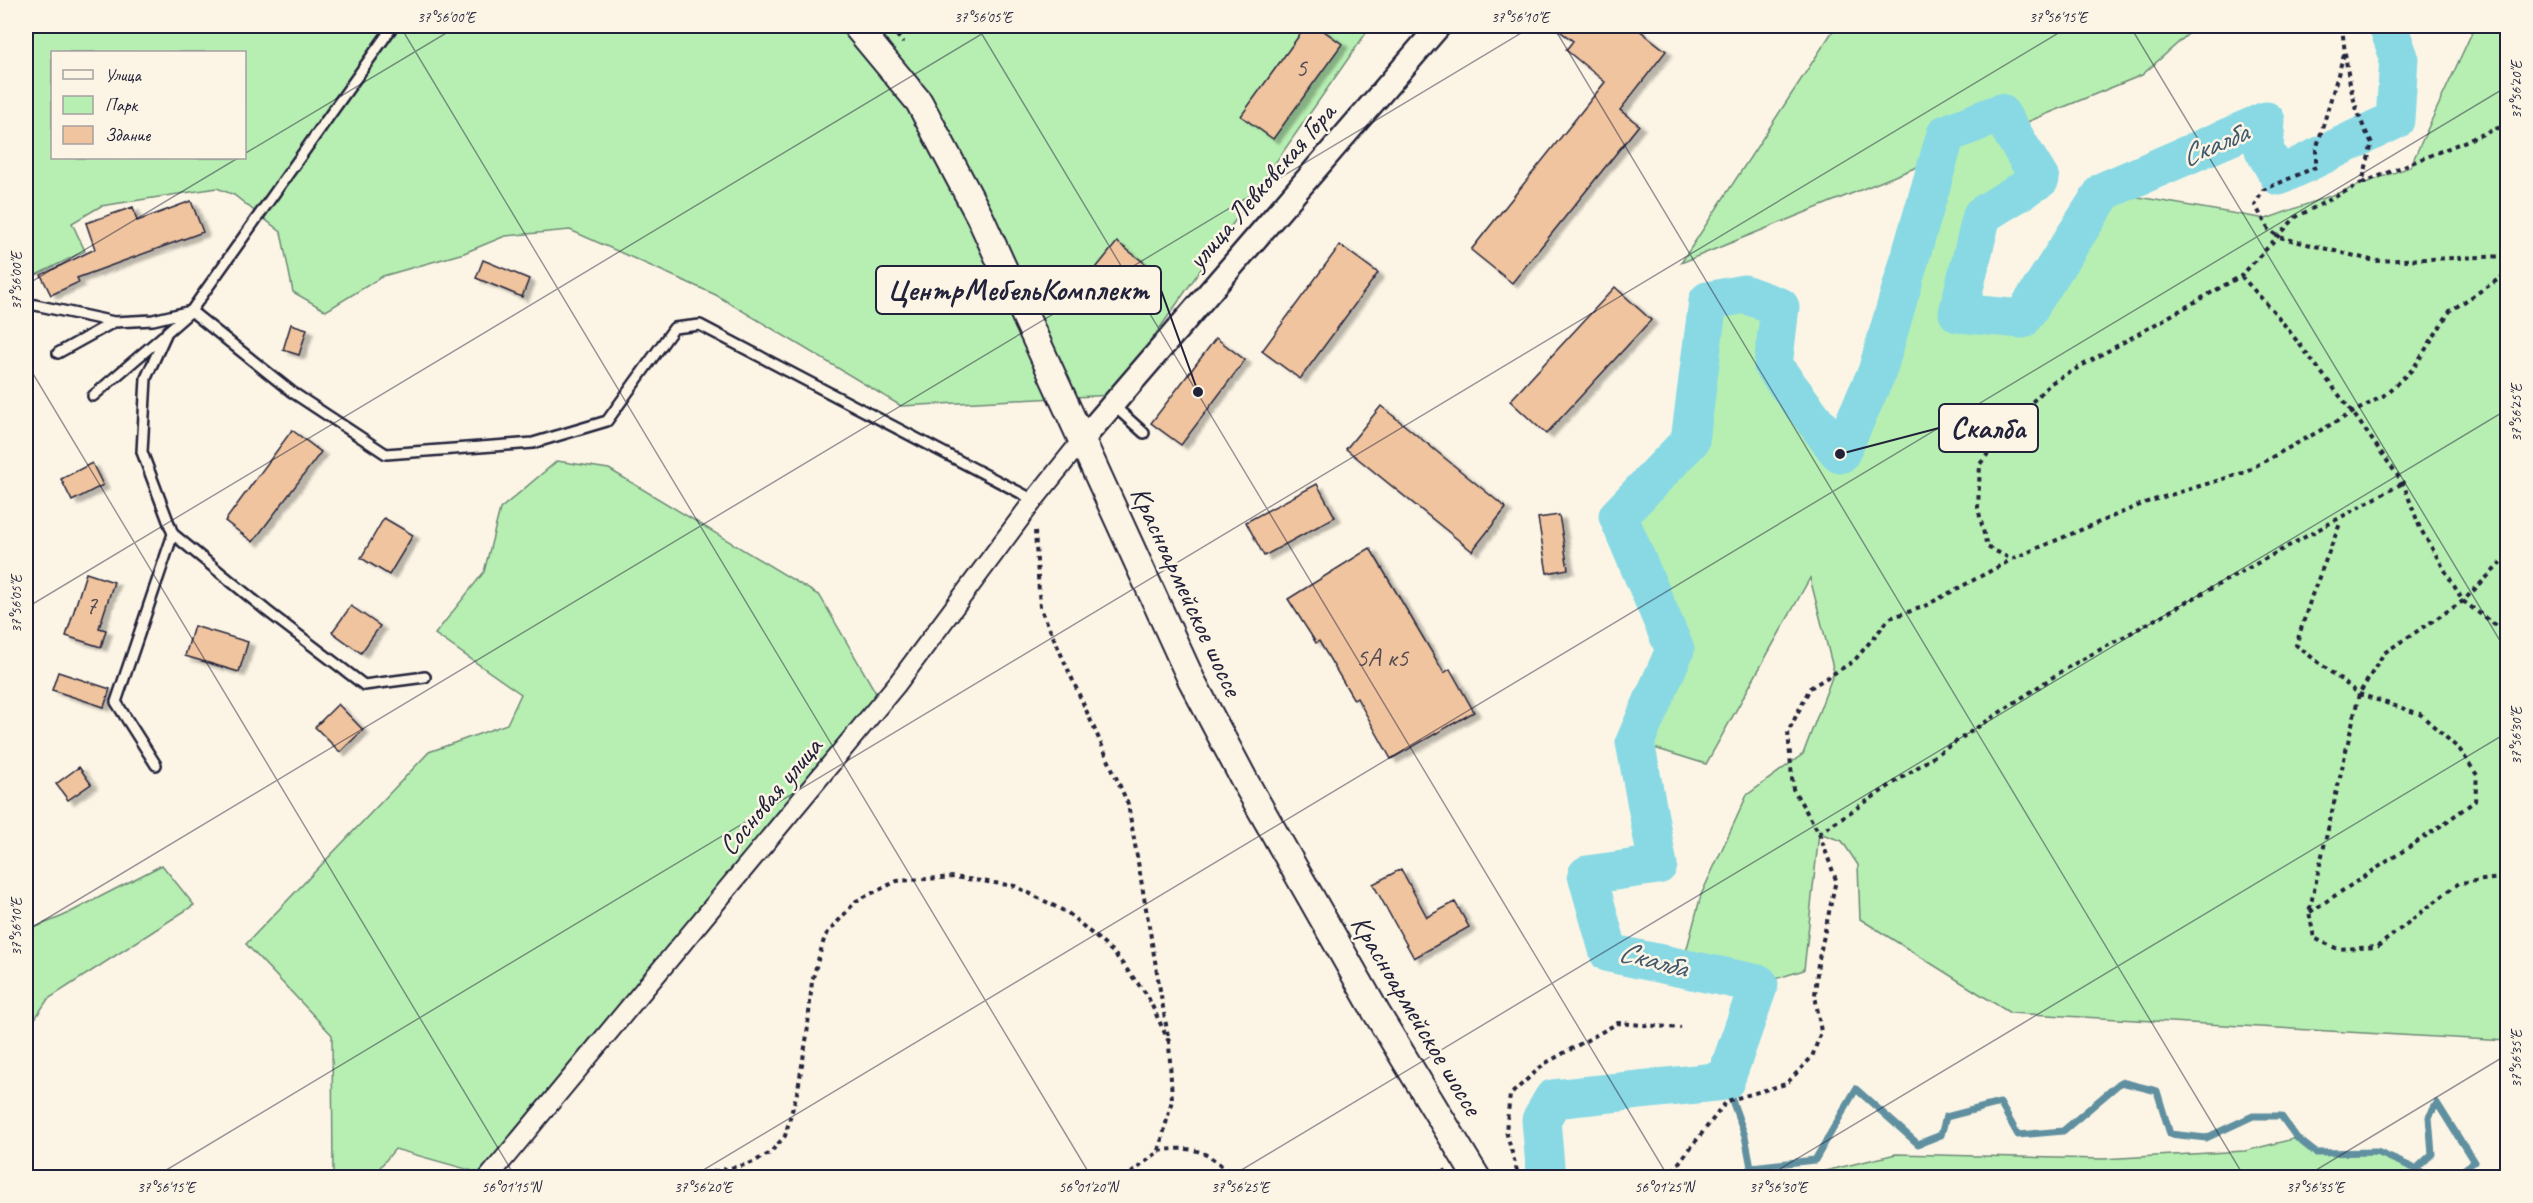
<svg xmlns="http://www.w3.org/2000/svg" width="2533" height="1203" font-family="Caveat,sans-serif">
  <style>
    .green { fill: #b7efb2; stroke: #6c8876; stroke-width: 1.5; fill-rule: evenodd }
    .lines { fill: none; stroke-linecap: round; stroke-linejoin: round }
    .stream { stroke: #6090a0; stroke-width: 7 }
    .river { stroke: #89d9e4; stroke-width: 39 }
    .building { fill: #efc49e; stroke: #22223b; stroke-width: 1.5; filter: url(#shadow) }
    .service-casing { stroke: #22223b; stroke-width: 14 }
    .minor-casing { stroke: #22223b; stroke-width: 22 }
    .tertiary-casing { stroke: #22223b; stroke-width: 27 }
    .secondary-casing { stroke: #22223b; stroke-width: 30 }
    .path { stroke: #22223b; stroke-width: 4; stroke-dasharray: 4.5 4.5; stroke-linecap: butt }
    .service { stroke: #fcf5e5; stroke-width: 9 }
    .minor { stroke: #fcf5e5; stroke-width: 18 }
    .tertiary { stroke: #fcf5e5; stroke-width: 22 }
    .secondary { stroke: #fcf5e5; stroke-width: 26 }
    .ticks { fill: none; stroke: #22223b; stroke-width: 1.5; stroke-opacity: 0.45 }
    .labels { text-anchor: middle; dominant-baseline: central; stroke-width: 5; stroke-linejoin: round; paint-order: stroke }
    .number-label { font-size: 26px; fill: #554a54 }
    .street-label { font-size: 28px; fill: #22223b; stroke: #fcf5e5 }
    .water-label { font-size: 30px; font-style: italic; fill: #41596e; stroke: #fcf5e5 }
    .leader { fill: none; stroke: #22223b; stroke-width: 2 }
    .callout-dot { fill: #22223b; stroke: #fcf5e5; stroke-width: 2 }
    .callout { fill: #fcf5e5; stroke: #22223b; stroke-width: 2 }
    .callout-label { font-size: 30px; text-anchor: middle; font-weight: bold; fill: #22223b }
    .neatline { fill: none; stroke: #22223b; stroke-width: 2 }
    .ticks-label { font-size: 15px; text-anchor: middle; fill: #22223b }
  </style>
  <defs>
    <filter id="shadow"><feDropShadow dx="6" dy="4" stdDeviation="1.5" flood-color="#0004"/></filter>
  </defs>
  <rect width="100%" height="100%" fill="#fcf5e5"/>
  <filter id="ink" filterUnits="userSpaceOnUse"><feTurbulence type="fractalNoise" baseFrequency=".0167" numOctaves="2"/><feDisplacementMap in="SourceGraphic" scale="12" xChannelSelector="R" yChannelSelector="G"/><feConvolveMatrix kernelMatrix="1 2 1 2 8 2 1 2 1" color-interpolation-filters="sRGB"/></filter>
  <g filter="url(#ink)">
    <path class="green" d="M26 26H1371L1113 395 901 406 716 295 570 230 505 236 464 253 383 276 326 311 293 292 281 232 234 195 217 188 101 206 72 223 85 251 26 280ZM52 52H244V158H52Z
      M1836 26H2197L2142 75 2010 129 2040 179 1982 215 1958 313 2022 319 2104 191 2266 219 2410 167 2475 26H2507V1041L2010 1013 1860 919 1858 865 1842 841 1819 833 1804 970 1759 984 1686 952 1701 895 1747 795 1803 754 1834 672 1810 578 1706 764 1635 742 1675 650 1618 516 1690 441 1708 301 1744 294 1780 307 1773 366 1840 453 1877 372 1939 158 1681 263Z
      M557 461 609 469 820 596 877 695 480 1173 395 1149 372 1177H330L333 1173 332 1035 246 944 429 752 507 724 521 694 435 634 484 572 500 509Z
      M162 865 194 905 48 999 26 1032V931L63 916Z
      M2297 1138 2316 1153 2377 1152 2416 1169 2456 1175 2458 1177H1800L1896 1154 2102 1159 2245 1151Z"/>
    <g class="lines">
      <path class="stream" d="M1725 1081 1745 1136 1751 1167 1815 1160 1856 1089 1918 1144 1941 1135 1946 1117 2000 1103 2018 1135 2063 1131 2121 1082 2157 1091 2170 1134 2206 1138 2253 1116H2281L2297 1138 2316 1153 2377 1152 2416 1169 2432 1154 2429 1117 2437 1103 2474 1162 2456 1175 2458 1178"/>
      <path class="river" d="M1546 1178 1541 1120 1553 1099 1725 1081 1759 984 1609 953 1587 875 1658 865 1635 742 1675 650 1618 516 1690 441 1708 301 1744 294 1780 307 1773 366 1840 454 1877 372 1946 134 2000 113 2040 179 1982 215 1958 313 2022 319 2104 191 2266 121 2264 150 2279 176 2395 120 2399 57 2388 26"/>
    </g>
    <path class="building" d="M1306 26H1317L1342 44 1273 139 1241 116Z
      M1553 26H1634L1666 51 1620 110 1639 125 1512 283 1471 250 1605 82 1566 50 1573 41Z
      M191 201 203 232 77 278 79 282 51 295 41 275 95 249 86 223 133 207 137 221Z
      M1117 242 1155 271 1126 308 1088 278Z
      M1340 245 1378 273 1300 379 1262 351Z
      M483 260 529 279 522 297 476 278Z
      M1615 287 1651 320 1546 434 1510 401Z
      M291 324 307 329 299 355 283 350Z
      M1216 338 1245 360 1181 445 1151 423Z
      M1381 406 1506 508 1472 551 1346 449Z
      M292 430 321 452 253 542 225 521Z
      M92 463 103 485 72 501 61 479Z
      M1317 484 1335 517 1264 556 1246 522Z
      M1559 515 1568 569 1547 573 1538 518Z
      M384 518 413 535 389 575 361 558Z
      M1370 548 1444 673 1450 669 1474 712 1391 759 1357 698 1354 700 1319 641 1316 643 1288 599Z
      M86 573 114 582 99 628 106 630 101 647 66 636Z
      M351 606 380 626 361 653 332 632Z
      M194 626 248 642 239 672 185 656Z
      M58 672 110 689 104 707 52 690Z
      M338 704 363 730 340 752 315 727Z
      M79 767 91 784 68 800 56 784Z
      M1401 869 1427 917 1455 902 1469 927 1414 958 1373 884Z"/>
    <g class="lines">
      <g class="service-casing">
        <path id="service" d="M393 26 191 311 167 332 146 378 142 452 173 534 267 611 364 685 425 677
          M26 303 114 322 153 320 191 311 292 392 386 454 533 443 607 421 674 328 700 325 1034 500
          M58 353 114 322
          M93 396 163 336
          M1113 405 1144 433
          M156 765 116 702 173 534"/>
      </g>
      <g class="minor-casing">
        <path id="minor" d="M488 1178 897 684 1034 500 1082 440"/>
      </g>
      <g class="tertiary-casing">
        <path id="tertiary" d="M1082 440 1439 26"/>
      </g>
      <g class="secondary-casing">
        <path id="secondary" d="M856 26 919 102 980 217 1191 679 1247 785 1376 1012 1477 1178"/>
      </g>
      <path class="path" d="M2342 26C2346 66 2351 108 2372 143L2362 183 2296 217 2241 276 2051 383 2014 420 1980 464 1978 508 1987 547 2012 559 2147 502 2243 473 2383 396 2413 369 2450 311 2508 273
        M891 28 903 43
        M2344 54 2316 150V167L2263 190 2255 205 2269 230 2279 237 2375 261 2508 256
        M2362 183 2508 124
        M2241 276 2276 314 2353 413 2403 483 2420 528 2463 601 2508 635
        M1035 531 1040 607 1128 804 1169 1042 1172 1100 1159 1151 1125 1178
        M2508 556 2463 601 2384 653 2359 694 2309 912 2314 938 2338 949 2377 947 2459 883 2508 877
        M1819 833 2065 669 2403 483
        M2310 912 2435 830 2475 801 2477 775 2460 750 2420 714 2359 694 2296 645 2312 595 2341 521
        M1159 1151C1198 1144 1207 1153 1236 1178
        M1435 1177 1447 1170
        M660 1178 702 1174 749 1164 769 1154 785 1136 798 1089 807 1035 812 981 825 936 856 901 897 881 954 877 1015 886 1068 913 1113 952 1147 995 1169 1042
        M1511 1178 1517 1171 1506 1131 1510 1095 1544 1064 1618 1023 1681 1028
        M1667 1178 1727 1101 1786 1084 1812 1057 1821 1032 1815 995 1818 963 1836 880 1819 833 1793 789 1788 732 1810 688 1854 661 1890 618 1923 607 2011 560"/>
      <use href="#service" class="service"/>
      <use href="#minor" class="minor"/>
      <use href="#tertiary" class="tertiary"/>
      <use href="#secondary" class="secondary"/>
    </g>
  </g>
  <path class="ticks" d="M400 26 1092 1178M977 26 1669 1178M1553 26 2245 1178M2130 26 2508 654M244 154 458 26M26 285 238 158M26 362 516 1178M26 608 995 26M26 931 1533 26M153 1178 2070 26M690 1178 2508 86M1228 1178 2508 409M1765 1178 2508 732M2303 1178 2508 1054"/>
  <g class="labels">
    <g class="number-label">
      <text x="1301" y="67">5</text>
      <text x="91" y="605">7</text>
      <text x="1382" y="657">5А к5</text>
    </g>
    <g class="street-label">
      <text transform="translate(1261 186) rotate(-49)">улица Левковская Гора</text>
      <text transform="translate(1187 591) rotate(65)">Красноармейское шоссе</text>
      <text transform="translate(770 796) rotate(-50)">Сосновая улица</text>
      <text transform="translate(1417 1015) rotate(59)">Красноармейское шоссе</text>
    </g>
    <g class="water-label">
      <text transform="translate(2214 144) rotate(-23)">Скалба</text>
      <text transform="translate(1653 959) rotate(15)">Скалба</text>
    </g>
  </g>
  <path class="leader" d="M1198 392L1161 290M1840 454L1939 428"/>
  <g class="callout-dot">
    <circle cx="1198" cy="392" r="6"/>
    <circle cx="1840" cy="454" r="6"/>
  </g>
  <g class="callout">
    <rect x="876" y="266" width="285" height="48" rx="6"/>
    <rect x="1939" y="404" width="99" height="48" rx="6"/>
  </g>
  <g class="callout-label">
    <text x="1018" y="300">ЦентрМебельКомплект</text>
    <text x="1988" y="438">Скалба</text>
  </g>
  <rect width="2533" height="1203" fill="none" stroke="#fcf5e5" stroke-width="66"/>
  <rect x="51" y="51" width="195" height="108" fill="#fcf5e5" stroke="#a5a1a1" stroke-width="1.5"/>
  <rect x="63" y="70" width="30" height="9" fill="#fcf5e5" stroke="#a5a1a1" stroke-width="1.5"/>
  <text x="105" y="81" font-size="18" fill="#22223b">Улица</text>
  <rect x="63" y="96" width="30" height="18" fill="#b7efb2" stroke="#a5a1a1" stroke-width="1.5"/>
  <text x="105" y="111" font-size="18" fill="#22223b">Парк</text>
  <rect x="63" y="126" width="30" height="18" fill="#efc49e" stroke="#a5a1a1" stroke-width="1.5"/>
  <text x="105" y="141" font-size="18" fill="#22223b">Здание</text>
  <rect x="33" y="33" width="2467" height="1137" class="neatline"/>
  <g class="ticks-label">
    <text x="446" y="22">37°56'00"E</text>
    <text x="983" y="22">37°56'05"E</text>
    <text x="1520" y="22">37°56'10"E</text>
    <text x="2058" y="22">37°56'15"E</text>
    <text transform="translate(2516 90) rotate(-90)" y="5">37°56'20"E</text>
    <text transform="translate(16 281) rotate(-90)" y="5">37°56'00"E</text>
    <text transform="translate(2516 413) rotate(-90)" y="5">37°56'25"E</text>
    <text transform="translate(16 604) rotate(-90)" y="5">37°56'05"E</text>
    <text transform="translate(2516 736) rotate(-90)" y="5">37°56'30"E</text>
    <text transform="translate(16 927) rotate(-90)" y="5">37°56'10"E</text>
    <text transform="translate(2516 1059) rotate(-90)" y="5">37°56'35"E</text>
    <text x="166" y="1192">37°56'15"E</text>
    <text x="511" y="1192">56°01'15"N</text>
    <text x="703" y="1192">37°56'20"E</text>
    <text x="1088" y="1192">56°01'20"N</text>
    <text x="1240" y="1192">37°56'25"E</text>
    <text x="1664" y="1192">56°01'25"N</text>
    <text x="1778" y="1192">37°56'30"E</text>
    <text x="2315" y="1192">37°56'35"E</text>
  </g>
</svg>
